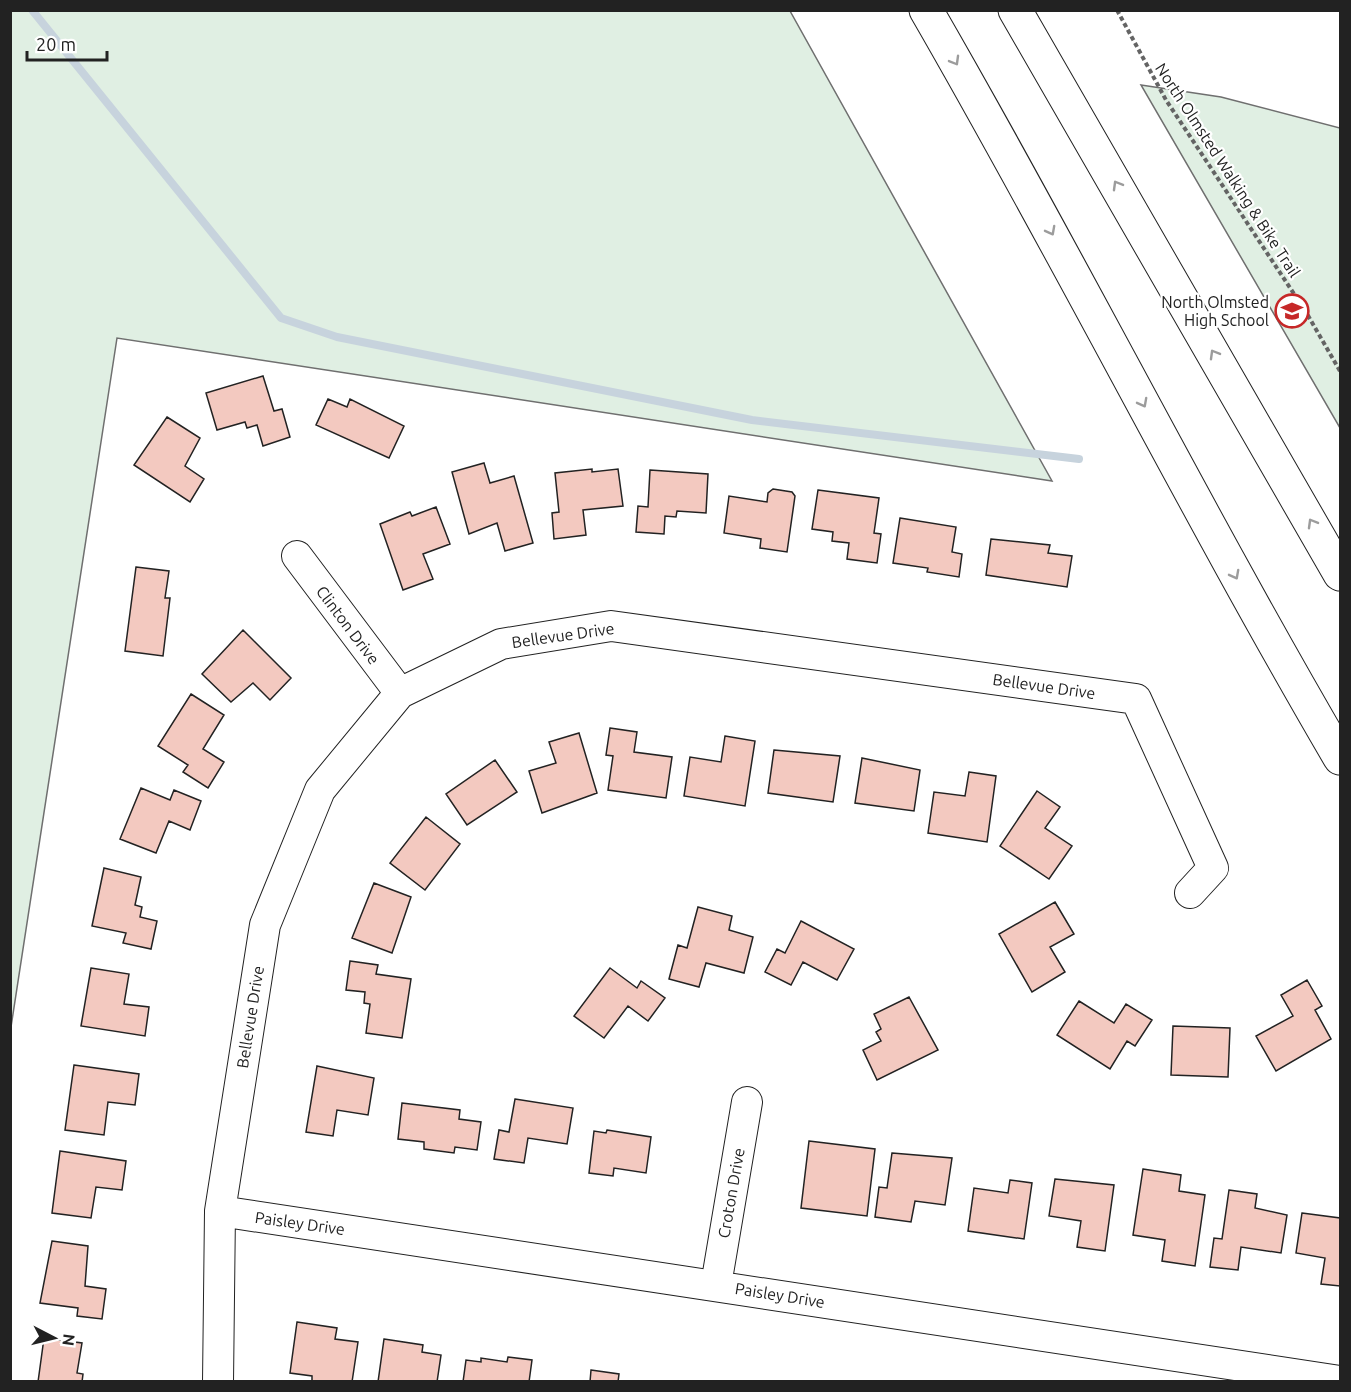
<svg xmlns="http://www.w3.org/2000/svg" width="1351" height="1392" font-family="Ubuntu,sans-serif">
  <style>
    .green { fill: #e0efe3; stroke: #6f6f6f; stroke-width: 1.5 }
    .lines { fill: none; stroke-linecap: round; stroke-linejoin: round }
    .stream { stroke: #c7d3dd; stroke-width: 8 }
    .building { fill: #f3c9c0; stroke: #222; stroke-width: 1.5 }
    .minor-casing { stroke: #222; stroke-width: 32 }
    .highway-casing { stroke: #222; stroke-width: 35 }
    .path { stroke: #646464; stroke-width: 4; stroke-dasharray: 4.5 3; stroke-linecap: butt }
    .minor { stroke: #fff; stroke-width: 30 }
    .highway { stroke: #fff; stroke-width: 33 }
    .oneway { stroke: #9c9c9c }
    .labels { text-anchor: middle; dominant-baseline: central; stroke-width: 4.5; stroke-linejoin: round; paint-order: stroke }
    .street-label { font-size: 16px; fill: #222; stroke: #fff }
    .poi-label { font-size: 16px; fill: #222; stroke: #fff; text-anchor: end }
  </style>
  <rect width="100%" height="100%" fill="#fff"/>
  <path class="green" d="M11 10 790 11 1052 481 117 338 11 1027Z
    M1141 85 1221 97 1340 128V428Z"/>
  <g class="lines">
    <path class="stream" d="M32 10 281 318 337 337 752 420 1079 459"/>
  </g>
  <path class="building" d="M263 376 274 411 282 409 290 437 263 446 257 425 247 428 245 422 217 430 206 393Z
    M328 399 347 407 350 399 404 426 389 458 316 425Z
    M167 417 200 438 185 466 204 479 190 502 134 465Z
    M484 463 490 483 514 476 533 543 505 551 497 523 469 534 452 472Z
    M592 469V472L618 469 623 506 583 510 586 535 554 539 552 513 559 512 555 473Z
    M650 470 708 474 706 513 677 511 676 517 665 516 664 534 636 532 638 506 648 507Z
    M773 489 792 492 795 496 787 552 760 548 761 539 724 533 729 496 767 502 768 493Z
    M818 490 879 498 874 533 881 534 877 563 847 559 849 543 832 541 833 532 812 529Z
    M436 507 450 544 423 554 433 579 403 590 380 524 410 512 412 516Z
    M900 518 956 527 952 552 962 554 959 577 927 572 928 568 893 563Z
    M991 539 1050 545 1048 553 1072 556 1067 587 986 575Z
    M136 567 169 571 165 598H170L163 656 125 651Z
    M243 630 291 678 270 700 253 683 231 702 202 674Z
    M191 694 224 715 203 749 224 762 208 788 183 772 188 765 158 746Z
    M610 728 637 732 634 752 672 757 666 798 608 790 613 756 606 755Z
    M579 733 597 793 542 813 529 771 556 763 549 742Z
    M725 736 755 741 745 806 684 796 690 757 721 762Z
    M774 750 840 756 833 802 768 793Z
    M862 758 920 770 914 811 855 803Z
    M495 760 517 792 467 825 446 794Z
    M969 772 996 776 987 842 928 833 934 792 965 796Z
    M141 788 170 800 174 790 201 801 190 830 169 821 156 853 120 839Z
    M1037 791 1060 807 1045 828 1072 846 1049 879 1000 846Z
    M426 817 460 844 425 890 390 863Z
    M104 868 141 877 135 905 142 907 140 917 157 921 151 949 123 943 126 933 92 926Z
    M374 883 411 897 392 953 352 938Z
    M1055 902 1074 934 1050 947 1065 972 1032 992 999 934Z
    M698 907 732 916 729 930 753 937 744 973 706 963 699 987 669 979 678 945 687 948Z
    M801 921 854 949 837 980 803 962 791 985 765 972 777 949 785 953Z
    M350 961 378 965 376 974 411 979 402 1038 366 1033 370 1004 364 1003 365 992 346 990Z
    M91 968 129 974 124 1004 149 1007 145 1036 81 1026Z
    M610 968 637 988 641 981 665 998 648 1021 628 1006 604 1038 574 1016Z
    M1307 980 1322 1006 1315 1010 1331 1039 1276 1071 1256 1036 1293 1016 1281 995Z
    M909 997 938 1050 877 1080 863 1050 881 1041 876 1032 881 1029 874 1014Z
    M1079 1001 1114 1023 1126 1004 1152 1020 1135 1046 1127 1041 1110 1069 1057 1035Z
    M1173 1026 1230 1028 1228 1077 1171 1075Z
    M74 1065 139 1074 135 1105 108 1102 104 1135 65 1130Z
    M317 1066 374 1078 368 1115 337 1110 333 1136 306 1132Z
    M515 1099 573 1108 567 1144 528 1138 524 1163 494 1159 499 1130 509 1132Z
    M402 1103 460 1110 459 1119 481 1122 477 1150 455 1147 454 1153 424 1149V1142L398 1139Z
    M607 1130 651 1137 646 1173 614 1168 613 1176 589 1173 594 1131 606 1133Z
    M809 1141 875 1149 867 1216 801 1208Z
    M60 1151 126 1161 122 1190 96 1187 91 1218 52 1213Z
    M892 1153 952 1158 945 1205 915 1201 911 1222 875 1217 879 1187 887 1188Z
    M1143 1169 1181 1175 1179 1191 1205 1195 1195 1266 1162 1261 1165 1240 1133 1235Z
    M1055 1179 1114 1185 1105 1251 1077 1247 1081 1221 1049 1216Z
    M1010 1180 1032 1183 1024 1239 968 1231 974 1188 1008 1193Z
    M1229 1190 1257 1194 1255 1208 1287 1215 1281 1253 1241 1247 1238 1270 1210 1267 1214 1238 1222 1239Z
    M1302 1213 1340 1218V1286L1321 1284 1325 1258 1296 1253Z
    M52 1241 88 1246 85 1286 106 1289 102 1319 77 1316 78 1308 40 1303Z
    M297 1322 337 1328 335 1339 358 1342 352 1382H312V1376L290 1373Z
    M44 1338 82 1343 77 1373 83 1374 82 1382H38Z
    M384 1339 423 1345 422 1352 441 1355 437 1382H378Z
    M508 1357 532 1360 529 1382H463L466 1360 481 1362V1358L507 1362Z
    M591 1370 619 1374 618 1382H590Z"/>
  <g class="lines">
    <g class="minor-casing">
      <path id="minor" d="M297 556 400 693
        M220 1211 1340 1381
        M716 1285 747 1102
        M218 1382 220 1211 265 925 320 790 400 693 501 644 611 626 1136 699 1213 868 1190 893"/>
    </g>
    <g class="highway-casing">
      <path id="highway" d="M926 10C1069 257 1196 512 1340 758
        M1015 10 1340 574"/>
    </g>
    <path class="path" d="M1117 10 1166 100 1306 312 1340 371"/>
    <use href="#minor" class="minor"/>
    <use href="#highway" class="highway"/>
  </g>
  <defs><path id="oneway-chevron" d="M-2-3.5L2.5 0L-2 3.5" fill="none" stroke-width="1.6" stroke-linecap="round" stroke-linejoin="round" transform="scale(1.5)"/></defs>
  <g class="oneway">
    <use href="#oneway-chevron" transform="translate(955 61) rotate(60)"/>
    <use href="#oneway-chevron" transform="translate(1117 185) rotate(-120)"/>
    <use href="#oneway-chevron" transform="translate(1051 231) rotate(62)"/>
    <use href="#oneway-chevron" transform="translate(1214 354) rotate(-120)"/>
    <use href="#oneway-chevron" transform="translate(1143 403) rotate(62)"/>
    <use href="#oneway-chevron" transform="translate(1312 523) rotate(-120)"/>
    <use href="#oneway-chevron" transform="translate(1235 575) rotate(62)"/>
  </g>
  <defs>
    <g id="school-ring" transform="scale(1.725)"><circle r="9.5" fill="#fff" stroke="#c62828" stroke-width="1.5"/><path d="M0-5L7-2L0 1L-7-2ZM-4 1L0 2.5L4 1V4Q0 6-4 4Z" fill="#c62828"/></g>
  </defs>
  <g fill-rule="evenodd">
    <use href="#school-ring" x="1292" y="311"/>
  </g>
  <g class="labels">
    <g class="street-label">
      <text transform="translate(1228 170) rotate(57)">North Olmsted Walking &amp; Bike Trail</text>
      <text transform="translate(348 625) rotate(53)">Clinton Drive</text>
      <text transform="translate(563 635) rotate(-8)">Bellevue Drive</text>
      <text transform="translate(1044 686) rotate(8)">Bellevue Drive</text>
      <text transform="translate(250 1017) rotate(-81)">Bellevue Drive</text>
      <text transform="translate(731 1193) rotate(-80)">Croton Drive</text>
      <text transform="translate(300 1223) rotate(8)">Paisley Drive</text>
      <text transform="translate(780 1295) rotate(9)">Paisley Drive</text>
    </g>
    <g class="poi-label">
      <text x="1269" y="302">North Olmsted<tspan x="1269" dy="18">High School</tspan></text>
    </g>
  </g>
  <rect width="1351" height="1392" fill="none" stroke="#222222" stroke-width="24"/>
  <g transform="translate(54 1338) rotate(97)" stroke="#ffffff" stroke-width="4.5" paint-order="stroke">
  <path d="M0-4.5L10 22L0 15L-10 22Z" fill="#222222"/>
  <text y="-9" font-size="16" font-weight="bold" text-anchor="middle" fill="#222222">N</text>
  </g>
  <path d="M27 51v9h80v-9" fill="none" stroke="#222222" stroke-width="3"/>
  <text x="36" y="51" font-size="18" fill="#222222" stroke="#ffffff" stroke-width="4.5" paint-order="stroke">20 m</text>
</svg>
